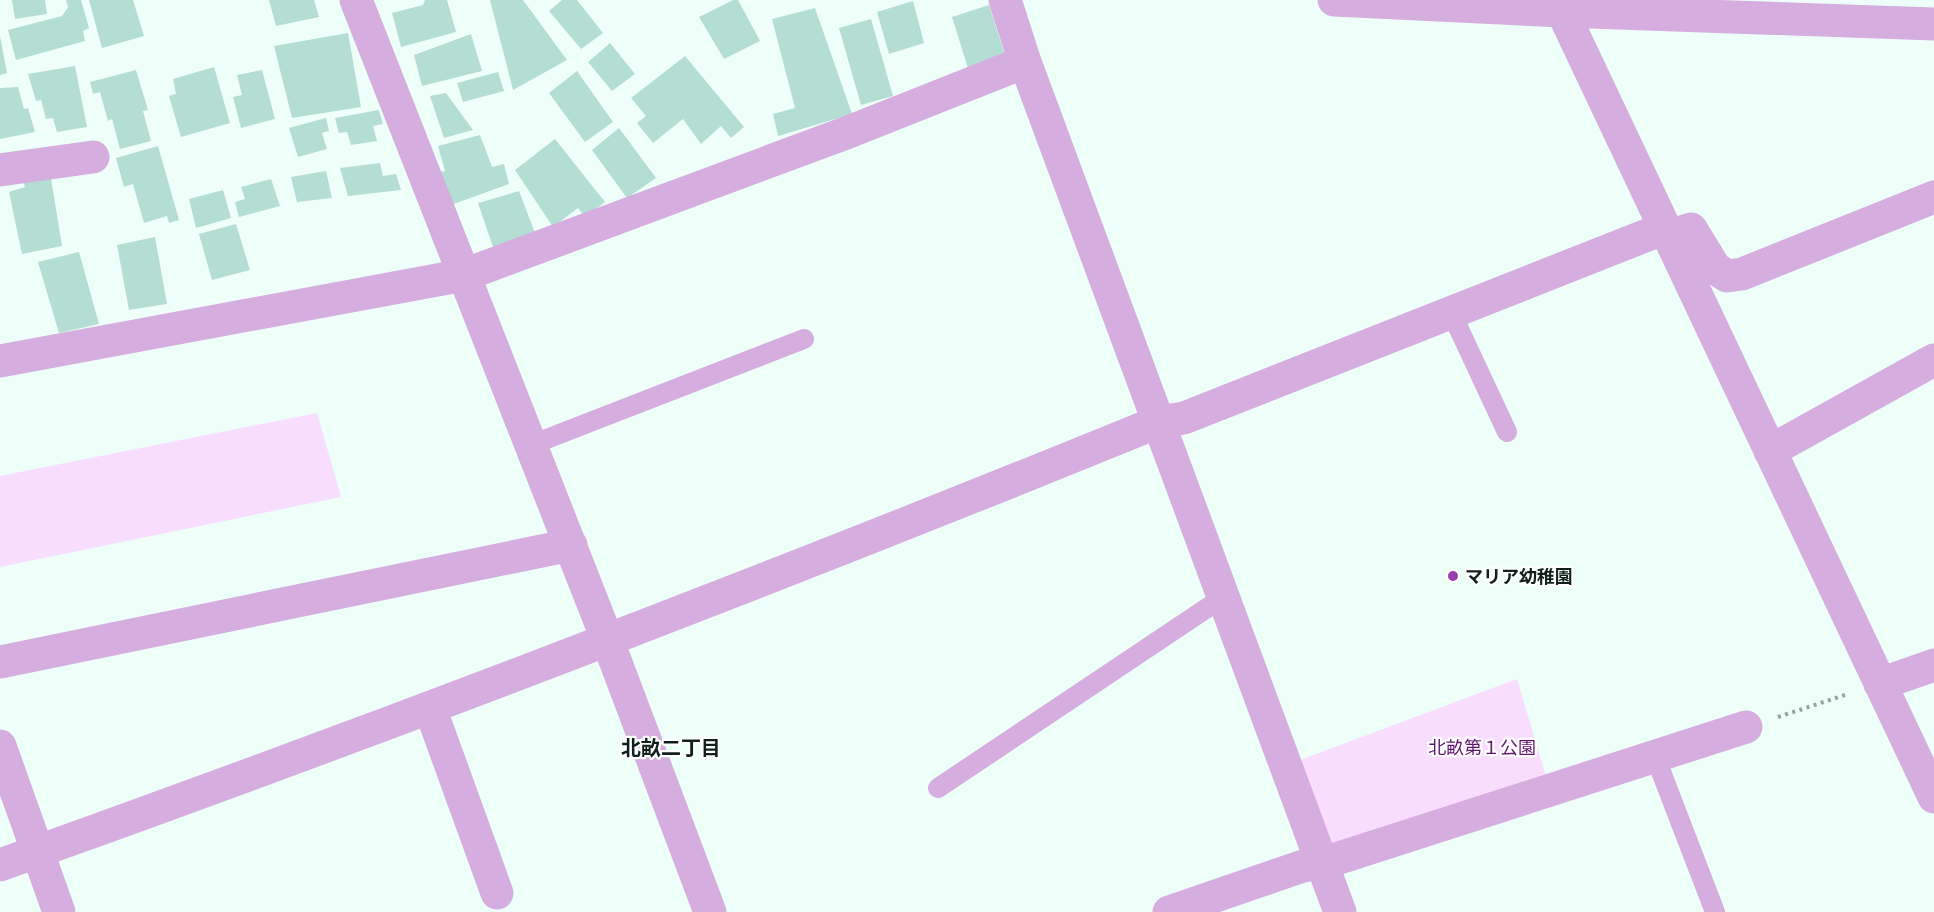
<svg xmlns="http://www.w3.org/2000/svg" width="1934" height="912" font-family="Manrope,'Noto Sans JP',sans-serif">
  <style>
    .green { fill: #f8ddfe }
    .building { fill: #b4ddd3 }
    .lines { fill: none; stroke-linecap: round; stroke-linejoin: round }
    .path { stroke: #93a39f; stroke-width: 4; stroke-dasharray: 3 4.5; stroke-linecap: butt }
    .service { stroke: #d5adde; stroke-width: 20 }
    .minor { stroke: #d5adde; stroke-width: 33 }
    .poi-dot { fill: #9840ab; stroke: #fff; stroke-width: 2 }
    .labels { text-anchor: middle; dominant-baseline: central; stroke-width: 4.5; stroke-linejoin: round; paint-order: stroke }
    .poi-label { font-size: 18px; font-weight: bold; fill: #101f1c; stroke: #fff; text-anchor: start }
    .park-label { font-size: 18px; fill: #60166f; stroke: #fff }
    .neighbourhood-label { font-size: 20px; font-weight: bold; fill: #101f1c; stroke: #fff }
  </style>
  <rect width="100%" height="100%" fill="#eefffa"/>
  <path class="green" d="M317 413 341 497 0 567V476Z
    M1517 679 1547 780 1337 849 1321 841 1292 763Z"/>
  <path class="building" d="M12 0H45L47 14 15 19Z
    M66 0H81L89 28 83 31 85 41 16 60 8 30 62 16 68 7Z
    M89 0H133L144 36 102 48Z
    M269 0H314L319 17 276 26Z
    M425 0H447L456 32 401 47 392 13 423 5Z
    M490 0H523L567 60 513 90Z
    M562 0H577L603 33 581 49 549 11Z
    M733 0H738L760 41 724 59 699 17Z
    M913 1 924 43 889 54 877 12Z
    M989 5 1005 55 968 68 952 17Z
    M815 8 852 114 778 136 773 114 795 108 772 19Z
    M871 19 893 96 861 105 839 28Z
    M348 33 361 107 292 118 274 46Z
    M471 34 482 71 422 86 414 55Z
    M0 36 7 73 0 75Z
    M610 43 635 74 612 91 588 62Z
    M685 56 744 127 731 138 721 126 701 144 683 119 653 143 637 123 646 116 631 98Z
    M75 66 87 127 57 132 53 118 46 119 41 100 36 101 28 74Z
    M214 67 230 123 181 137 169 96 176 94 173 79Z
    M136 70 148 110 143 111 151 141 120 149 112 119 108 121 100 92 93 94 90 82Z
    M262 70 275 119 241 128 233 97 242 95 237 75Z
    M577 71 613 122 585 142 549 93Z
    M498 72 504 91 463 102 457 83Z
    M18 87 24 109 28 108 35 132 0 139V88Z
    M446 93 473 130 444 138 430 96Z
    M379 110 383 124 373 126 377 141 351 145 347 132 339 133 335 118Z
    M326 118 329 131 322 133 327 149 298 157 289 128Z
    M619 128 656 178 627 198 592 150Z
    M480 135 492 167 504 164 509 184 448 206 436 173 445 171 438 146Z
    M555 139 605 202 585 217 578 208 553 227 515 170Z
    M158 146 179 220 169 223 167 216 144 223 133 184 124 187 116 158Z
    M380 163 383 176 396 174 401 190 348 196 340 168Z
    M326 171 332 198 297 202 291 177Z
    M50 172 62 246 22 254 9 192 25 187 22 177Z
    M271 179 280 206 239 217 235 202 245 199 241 187Z
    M223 190 231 218 196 228 189 199Z
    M519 191 535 233 493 247 478 203Z
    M236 224 250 270 212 280 199 234Z
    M155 237 167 304 129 310 117 245Z
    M79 252 99 324 59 333 38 262Z"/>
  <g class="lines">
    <path class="path" d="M1778 717 1848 694"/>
    <path class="service" d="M1451 312 1507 432
      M531 445 804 339
      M1655 756 1715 912
      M938 788 1222 598"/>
    <path class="minor" d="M356 0 607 639 710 912
      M1005 0 1025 62 1340 912
      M1334 0 1562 11 1934 24
      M1557 0 1934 797
      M0 170 93 157
      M1669 236 1691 229 1715 268 1727 276 1742 274 1934 197
      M0 361 464 275 846 133 1025 62
      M1770 451 1934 360
      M0 662 571 545
      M1880 684 1934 665
      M430 708 497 893
      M0 746 59 912
      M0 865C389 726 775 578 1158 422L1184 418 1665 228
      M1169 912 1303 866 1336 859 1746 727"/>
  </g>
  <circle class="poi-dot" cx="1453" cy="576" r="6"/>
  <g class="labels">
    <g class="poi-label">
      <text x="1465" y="576">マリア幼稚園</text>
    </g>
    <g class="park-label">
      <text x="1482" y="747">北畝第１公園</text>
    </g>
    <g class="neighbourhood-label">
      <text x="671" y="747">北畝二丁目</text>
    </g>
  </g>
</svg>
